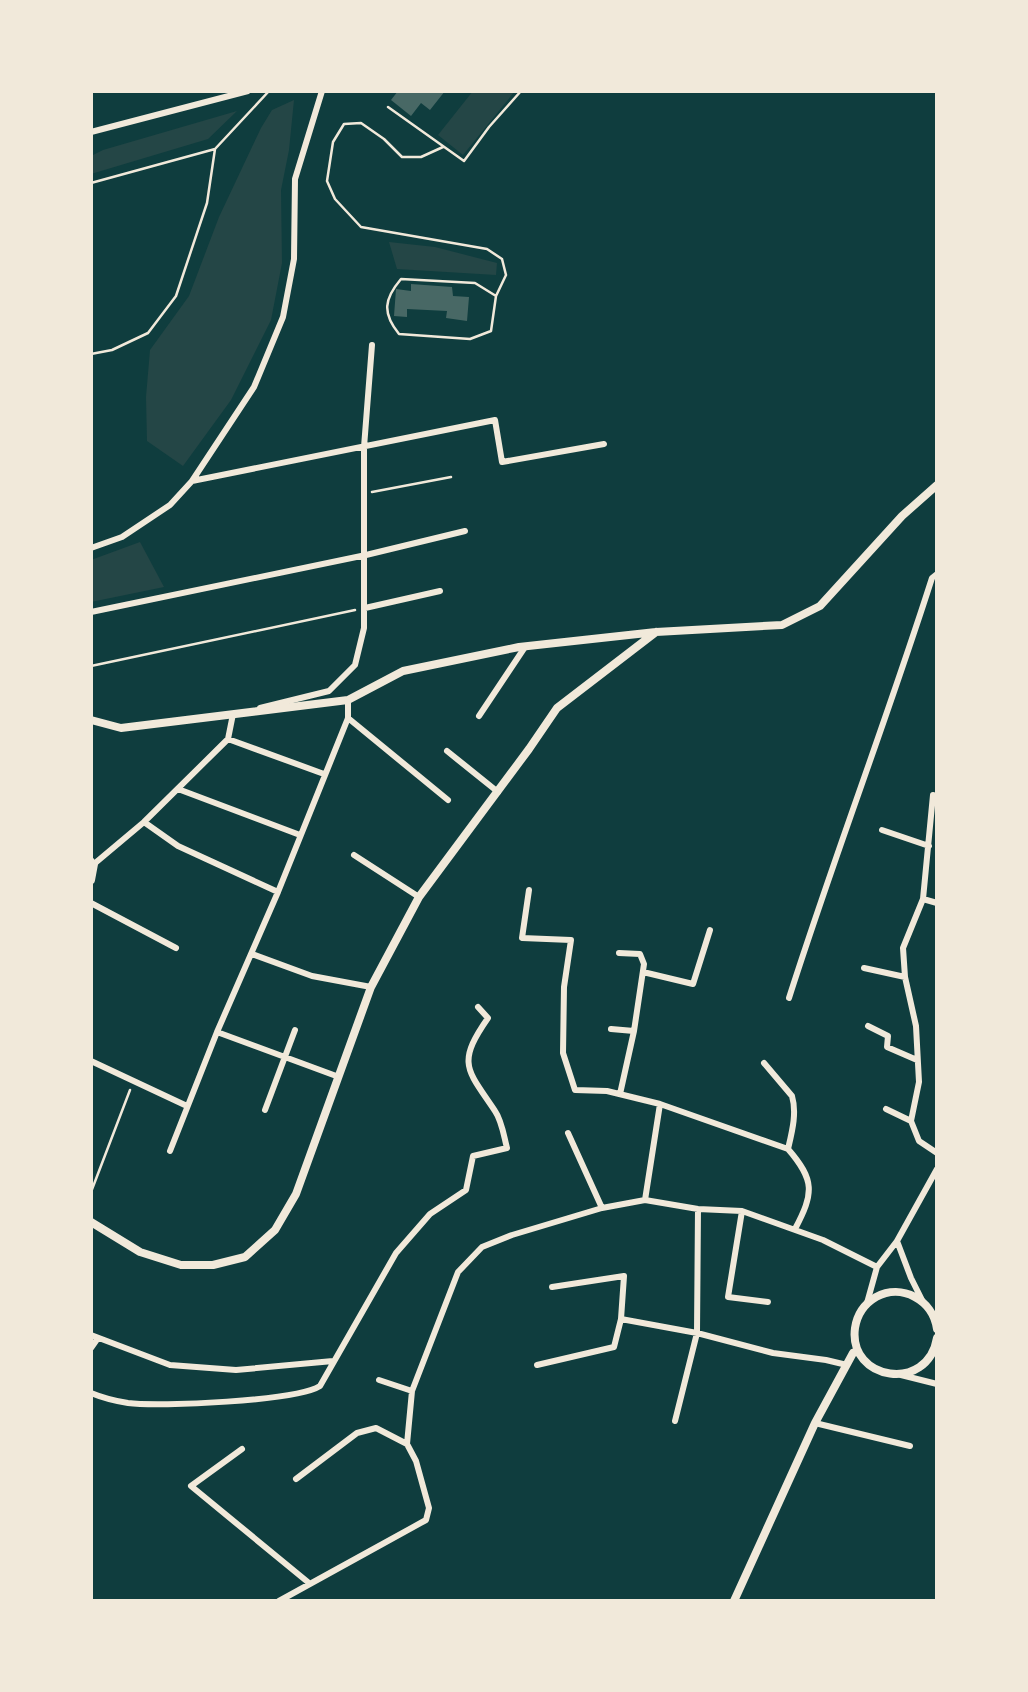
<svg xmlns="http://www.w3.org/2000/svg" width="1028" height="1692" font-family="Manrope,sans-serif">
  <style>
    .green { fill: #244646 }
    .building { fill: #486865 }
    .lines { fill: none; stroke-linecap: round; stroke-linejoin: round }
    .path { stroke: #f1e9da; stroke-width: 2.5 }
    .service { stroke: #f1e9da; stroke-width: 2.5 }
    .minor { stroke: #f1e9da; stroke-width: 6 }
    .tertiary { stroke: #f1e9da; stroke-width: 8 }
  </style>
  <rect width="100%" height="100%" fill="#0f3d3e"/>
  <path class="green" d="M473 91H515L463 155 438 135Z
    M294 100 289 150 281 190 282 263 271 320 231 400 183 466 147 441 146 397 150 350 189 296 219 217 261 128 272 110Z
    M237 111 208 139 91 174V156L103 150Z
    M389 242 435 247 497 263 496 275 397 269Z
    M140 542 164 587 91 602V560Z"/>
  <path class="building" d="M398 91H445L430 110 421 103 411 116 391 100Z
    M411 284 452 287 453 296 469 297 467 321 446 318 447 311 407 309V317L394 316 396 289 411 291Z"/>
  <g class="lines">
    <path class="path" d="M372 492 451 477
      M91 666 355 610
      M91 1192 130 1090"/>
    <path class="service" d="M388 107 464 161 489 127 521 91
      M443 147 421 157H402L384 139 361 123 344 124 333 142 327 181 335 199 361 227 487 249 502 259 506 275 496 296 475 283 401 279C384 299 382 313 399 334L470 339 491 331 496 296
      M91 183 215 149 269 91
      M91 354 112 350 148 333 176 296 207 203 215 149"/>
    <path class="minor" d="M91 132 248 91
      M192 481 495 420 502 462 604 444
      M91 548 122 537 170 505 192 481 254 387 283 317 294 259 295 179 322 91
      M365 608 440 591
      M91 612 366 555 465 531
      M260 708 329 691 355 665 364 628V447L372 345
      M479 716 525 647
      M348 718 448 800
      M228 739 324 774
      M447 751 498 792
      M178 789 300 835
      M933 795 923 899 903 948 905 977 916 1026 919 1082 911 1121 919 1141 937 1153
      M144 822 178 846 278 892
      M882 830 929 846
      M354 855 419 897
      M91 860 94 864 144 822 228 739 233 714 236 713
      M529 890 522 938 571 940 564 987 563 1053 575 1090 607 1091 660 1104 788 1149
      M923 899 937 903
      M91 903 176 948
      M619 953 640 954 644 964 634 1031 620 1094
      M252 954 312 976 371 987
      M864 968 905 977
      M643 972 693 984 710 930
      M789 998C834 857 887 719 932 578L937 574
      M868 1026 888 1036 887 1047 917 1060
      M611 1029 634 1031
      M217 1032 339 1077
      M91 1061 187 1106
      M764 1063 792 1096C797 1113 792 1132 788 1149 815 1180 814 1193 795 1229
      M886 1109 911 1121
      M265 1110 295 1030
      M568 1133 602 1208
      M170 1151 217 1032 278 892 348 718V700
      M645 1200 660 1104
      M742 1211 728 1297 768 1302
      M897 1241 911 1278 922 1300
      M867 1303 877 1267 897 1241 937 1169
      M621 1319 697 1333 773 1353 826 1360 847 1365
      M91 1335 170 1365 236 1370 333 1361
      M91 1348 98 1338
      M537 1365 614 1347 621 1319 624 1276 552 1287
      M901 1375 937 1384
      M379 1380 412 1391
      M91 1393C103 1398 115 1401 128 1403 159 1407 297 1401 320 1386L396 1253 430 1214 466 1190 473 1156 507 1148C504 1137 502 1121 495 1111 467 1069 456 1064 488 1018L478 1007
      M675 1421 697 1333 698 1209
      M815 1423 910 1446
      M242 1449 191 1486 309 1583
      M296 1479 357 1433 376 1428 407 1444
      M279 1601 426 1520 429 1508 416 1461 407 1444 412 1391 458 1272 482 1247 512 1235 602 1208 645 1200 698 1209 742 1211 823 1240 877 1267"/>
    <path class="tertiary" d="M91 720 121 728 348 700 403 671 519 647 656 632 782 625 820 606 902 516 937 485
      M91 880 94 864
      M91 1222 140 1252 181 1265H213L245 1257 275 1230 296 1194 371 987 419 897 529 749 557 708 656 632
      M937 1329C933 1300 902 1283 876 1297 864 1304 857 1315 855 1328 848 1381 928 1393 937 1338
      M734 1601 815 1423 853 1353"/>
  </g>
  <rect width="1028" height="1692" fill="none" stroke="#f1e9da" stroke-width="186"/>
</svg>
